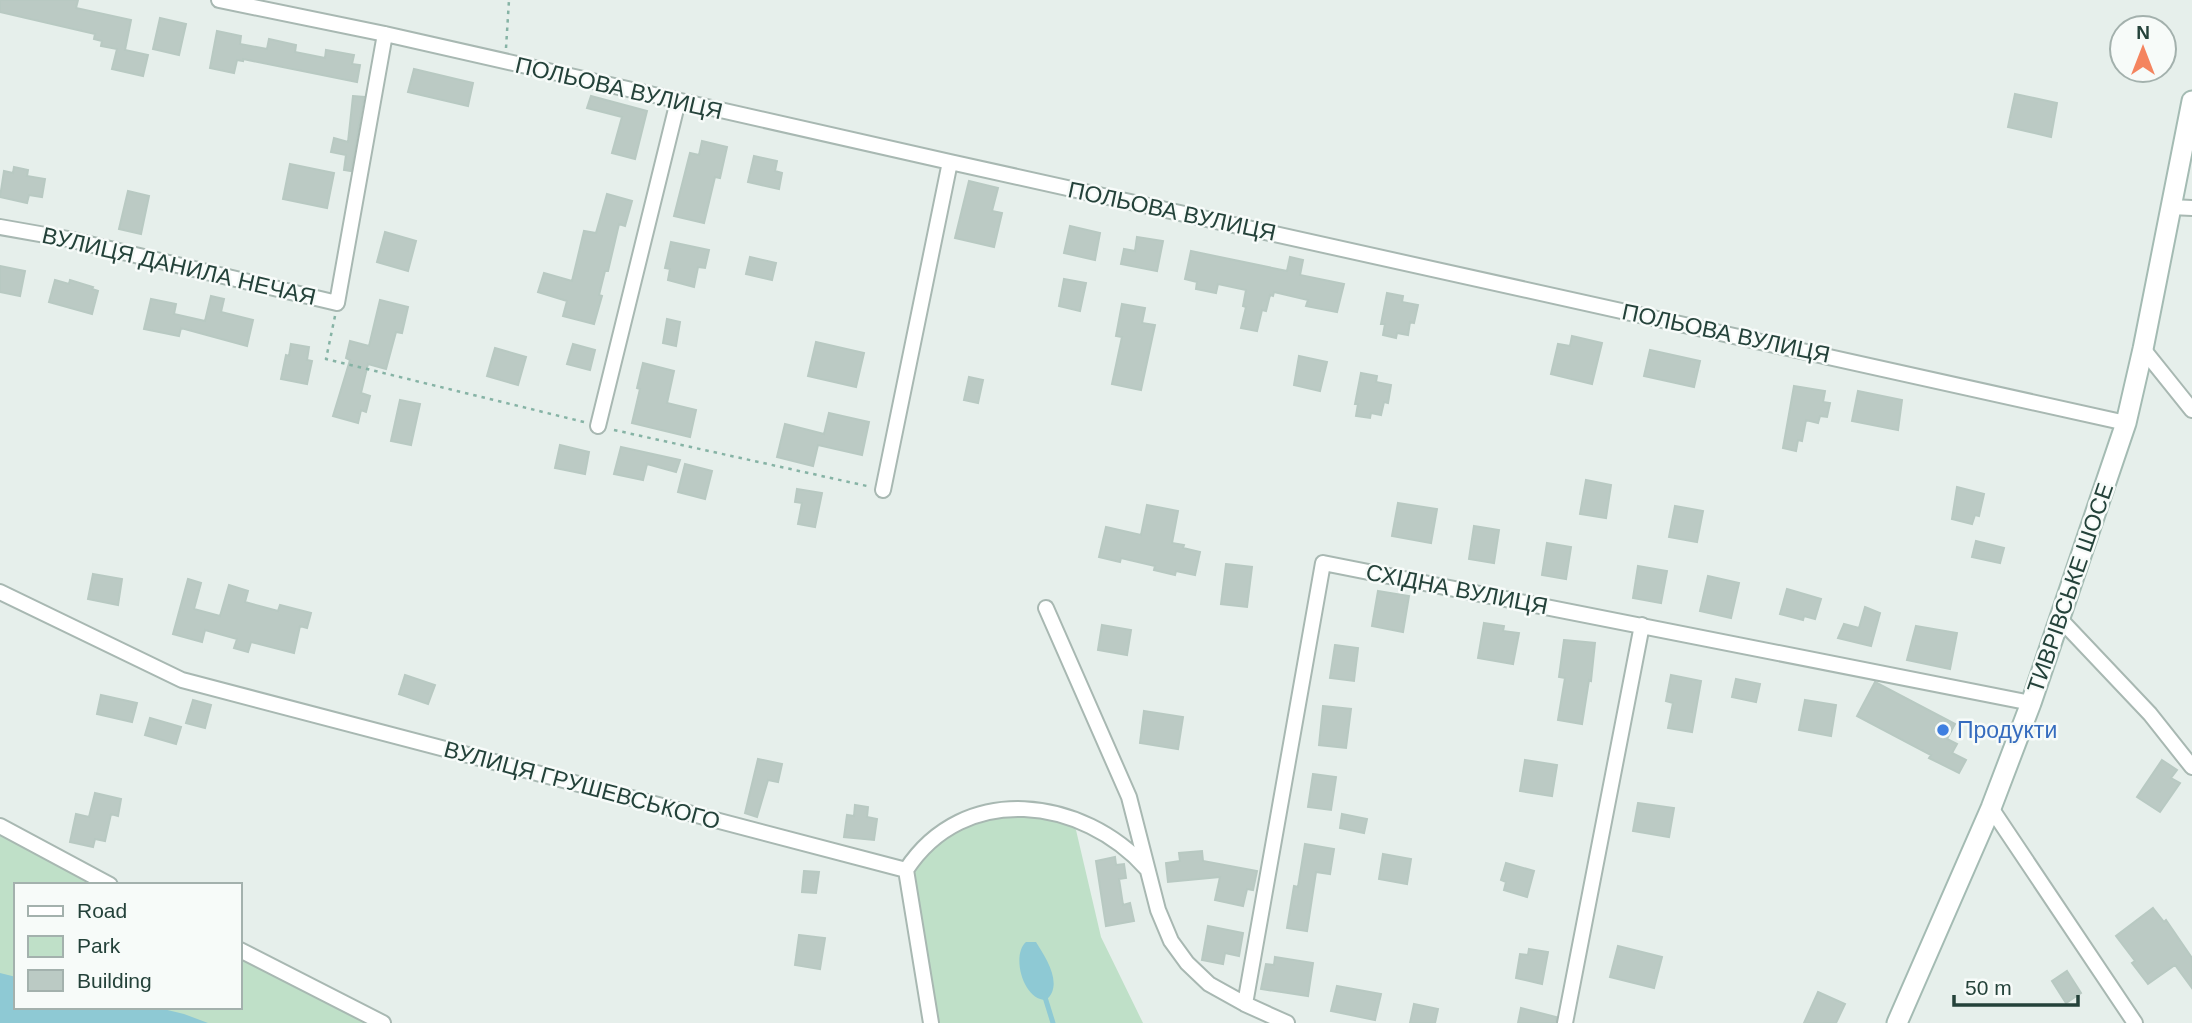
<svg xmlns="http://www.w3.org/2000/svg" width="2192" height="1023" font-family="Helvetica,sans-serif">
  <style>
    .green { fill: #bfe0c8 }
    .water { fill: #8ec9d4 }
    .lines { fill: none; stroke-linecap: round; stroke-linejoin: round }
    .stream { stroke: #8ec9d4; stroke-width: 5 }
    .building { fill: #bbcac4; stroke: #b8c9c2; stroke-width: 2 }
    .street-casing { stroke: #a8b8b2; stroke-width: 18 }
    .secondary-casing { stroke: #a4bbb3; stroke-width: 23 }
    .path { stroke: #86b3a5; stroke-width: 2.5; stroke-dasharray: 3.5 5; stroke-linecap: butt }
    .street { stroke: #fff; stroke-width: 14 }
    .secondary { stroke: #fff; stroke-width: 19 }
    .shop-dot { fill: #3f7fe0; stroke: #f7fbf9; stroke-width: 2.5 }
    .labels { text-anchor: middle; dominant-baseline: central; stroke-width: 5; stroke-linejoin: round; paint-order: stroke }
    .street-label { font-size: 23px; fill: #24423a; stroke: #f7fbf9 }
    .shop-label { font-size: 23px; fill: #366cbe; stroke: #f7fbf9; text-anchor: start }
  </style>
  <rect width="100%" height="100%" fill="#e6efeb"/>
  <path class="green" d="M976 815 1067 816 1076 830 1101 937 1143 1023H931L906 870 919 850Z
    M0 826 110 885H16V1007H240V950L383 1023H0Z"/>
  <path class="water" d="M1026 942H1036C1046 958 1064 985 1046 1000 1023 1000 1011 955 1026 942Z
    M0 973 16 977V1007H155L184 1014 208 1023H0Z"/>
  <g class="lines">
    <path class="stream" d="M1044 994 1053 1023"/>
  </g>
  <path class="building" d="M0 0H78L76 8 131 20 125 50 148 55 143 76 112 69 117 49 101 46 102 41 94 39 95 34 0 12Z
    M160 18 186 24 179 55 153 49Z
    M217 31 241 36 240 44 267 49 269 39 296 45 295 52 325 58 326 50 354 55 352 64 360 65 357 82 243 59V61L237 60 234 73 210 68Z
    M414 69 473 83 468 106 408 92Z
    M2015 94 2057 103 2051 137 2008 127Z
    M353 96 364 97 351 171 344 170 346 155 331 152 334 138 348 142Z
    M591 96 647 111 635 159 612 153 622 117 587 108Z
    M702 141 727 147 720 178 715 177 704 223 674 216 690 153 699 155Z
    M754 156 777 161 775 171 782 173 779 189 748 182Z
    M290 164 334 173 327 208 283 199Z
    M14 167 28 170 27 176 45 179 42 197 29 195 27 203 0 197 4 171 13 173Z
    M969 181 998 188 992 211 1002 213 994 247 955 238Z
    M128 191 149 196 141 234 119 229Z
    M607 194 632 201 625 226 619 224 608 271H605L599 295 602 296 594 324 563 316 567 301 538 292 544 273 572 281 584 231 596 233Z
    M1070 226 1100 233 1095 260 1064 253Z
    M385 232 416 241 408 271 377 262Z
    M1137 237 1163 241 1157 271 1121 264 1124 249 1135 251Z
    M671 242 709 250 705 268 698 267 694 287 668 280 670 269 665 268Z
    M1191 251 1287 271 1290 257 1303 260 1300 275 1344 284 1337 312 1306 306 1308 300 1274 292 1273 296 1270 295 1266 311 1262 310 1257 331 1241 328 1246 307 1243 306 1246 290 1218 284 1216 293 1196 289 1197 282 1185 279Z
    M750 257 776 263 772 280 746 274Z
    M0 266 25 271 20 296 0 292Z
    M1064 279 1086 283 1080 311 1059 306Z
    M55 280 69 284 70 280 93 287 92 289 98 291 92 314 49 302Z
    M1387 293 1403 296 1402 302 1418 305 1414 323 1410 322 1408 335 1397 333 1396 338 1383 335 1385 324H1381Z
    M211 296 224 299 221 312 253 320 247 346 181 328 179 336 144 329 151 299 176 304 174 314 205 321Z
    M380 300 408 307 402 333 396 332 386 369 368 364 361 393 370 396 366 412 361 410 358 423 333 416 350 360 346 358 350 341 369 346Z
    M1122 304 1145 308 1142 323 1155 325 1141 390 1112 384 1122 337 1116 336Z
    M667 319 680 322 676 346 663 343Z
    M1572 336 1602 343 1592 384 1551 374 1558 344 1570 346Z
    M816 342 864 353 856 387 808 376Z
    M291 344 309 347 307 360 312 361 307 384 281 379 286 355 289 356Z
    M573 344 595 350 590 370 567 364Z
    M495 348 526 357 518 385 487 376Z
    M1650 350 1700 361 1694 387 1644 376Z
    M1299 356 1327 362 1320 391 1294 385Z
    M643 363 674 371 667 403 696 410 690 437 632 423 640 389 637 388Z
    M1361 373 1377 376 1376 382 1391 385 1388 403 1384 402 1381 415 1371 413 1370 418 1356 416 1358 404H1355Z
    M969 377 983 380 978 403 964 400Z
    M1794 386 1825 391 1823 402 1830 403 1827 417 1820 416 1818 423 1806 420 1802 441 1798 440 1796 451 1783 448Z
    M1858 391 1902 400 1898 430 1852 421Z
    M400 400 420 404 411 445 391 441Z
    M829 413 869 422 862 455 818 445 813 466 777 457 785 424 824 434Z
    M560 445 589 452 585 474 555 468Z
    M621 447 680 460 676 472 647 464 643 480 614 474Z
    M685 464 712 471 705 499 678 492Z
    M1586 480 1611 485 1606 518 1580 514Z
    M1957 487 1984 494 1979 516 1975 515 1972 524 1952 519Z
    M797 489 822 493 815 527 798 524 802 503 795 502Z
    M1398 503 1437 509 1431 543 1392 536Z
    M1147 505 1178 511 1172 543 1184 545 1183 548 1200 552 1195 575 1176 571 1175 575 1154 570 1155 566 1121 558 1120 562 1099 557 1106 527 1141 535Z
    M1675 506 1703 511 1697 542 1669 537Z
    M1474 526 1499 530 1494 563 1469 559Z
    M1976 541 2004 548 2000 563 1972 557Z
    M1547 543 1571 547 1566 579 1542 575Z
    M1226 564 1252 567 1247 607 1221 604Z
    M1638 566 1667 571 1661 603 1633 598Z
    M93 574 122 579 118 605 88 599Z
    M1708 576 1739 583 1731 618 1700 611Z
    M188 579 201 583 194 609 220 616 229 585 248 591 245 602 278 611 280 605 311 613 307 628 300 626 294 653 251 642 248 652 234 648 237 639 205 630 202 642 173 634Z
    M1787 589 1821 599 1815 619 1804 616 1803 620 1780 614Z
    M1378 591 1409 596 1403 632 1372 626Z
    M1865 607 1880 613 1871 646 1838 638 1844 624 1859 628Z
    M1484 623 1504 626 1503 631 1519 633 1513 664 1478 658Z
    M1102 625 1131 630 1127 655 1098 650Z
    M1916 626 1957 633 1950 669 1907 660Z
    M1564 640 1595 643 1591 681 1589 680 1582 724 1558 720 1565 678 1559 677Z
    M1335 645 1358 648 1354 681 1330 678Z
    M405 675 435 685 428 704 399 694Z
    M1671 675 1701 681 1692 732 1668 728 1673 703 1666 701Z
    M1736 679 1760 684 1756 702 1732 697Z
    M1875 682 1955 724 1947 739 1957 744 1952 753 1966 760 1959 773 1929 758 1931 755 1857 716Z
    M101 695 137 703 132 722 97 714Z
    M193 700 211 705 205 728 186 723Z
    M1805 700 1836 705 1831 736 1799 730Z
    M1323 706 1351 709 1346 748 1319 745Z
    M1144 711 1183 717 1178 749 1140 743Z
    M150 718 181 727 176 744 145 735Z
    M758 759 782 764 778 782 768 780 757 817 745 813Z
    M1525 760 1557 765 1552 796 1520 791Z
    M2162 760 2177 770 2171 778 2180 783 2160 812 2137 797Z
    M1313 774 1336 777 1331 810 1308 807Z
    M95 793 121 799 118 816 111 814 105 841 95 839 93 847 70 842 76 814 89 817Z
    M1638 803 1674 808 1669 837 1633 831Z
    M855 805 868 807 867 817 877 819 874 840 844 837 847 815 854 816Z
    M1342 814 1367 819 1364 833 1340 828Z
    M1305 844 1334 849 1330 874 1316 872 1307 931 1287 928 1294 886 1298 887Z
    M1202 851 1203 861 1257 871 1253 890 1247 889 1243 906 1215 900 1220 877 1168 882 1166 863 1180 861 1179 853Z
    M1383 854 1411 859 1407 884 1379 879Z
    M1115 857 1116 865 1124 864 1126 878 1119 879 1123 905 1130 903 1134 921 1106 926 1096 861Z
    M1506 863 1534 871 1527 897 1504 890 1506 882 1501 880Z
    M804 871 819 872 816 893 802 892Z
    M2153 908 2164 922 2166 920 2192 958V988L2175 965 2148 984 2132 963 2135 961 2116 936Z
    M1208 926 1243 933 1239 956 1225 953 1223 964 1202 960Z
    M799 935 825 938 820 969 795 965Z
    M1618 946 1662 957 1654 988 1610 977Z
    M1529 949 1548 952 1542 984 1516 978 1520 954 1528 955Z
    M1275 957 1313 963 1308 996 1261 989 1266 964 1274 965Z
    M2067 971 2081 993 2066 1003 2052 981Z
    M1337 986 1381 994 1375 1020 1331 1011Z
    M1818 992 1845 1004 1836 1023H1804Z
    M1414 1004 1438 1009 1435 1023H1410Z
    M1521 1008 1556 1017V1023H1518Z"/>
  <g class="lines">
    <g class="street-casing">
      <path id="street" d="M219 0 385 34 950 162 2126 423
        M2171 207 2192 208
        M0 227 68 239 337 303 385 34
        M2143 349 2192 410
        M598 426 678 101
        M883 490 950 162
        M0 592 182 680 906 870C964 781 1083 797 1147 869
        M1046 608 1129 797 1158 910 1171 941 1187 963 1209 984 1245 1004 1287 1023
        M2060 619 2150 714 2192 767
        M1991 808 2135 1023
        M0 826 110 885
        M906 870 931 1023
        M240 950 383 1023
        M1245 1004 1323 563 2031 703
        M1565 1023 1642 625"/>
    </g>
    <g class="secondary-casing">
      <path id="secondary" d="M1897 1023 1991 808 2031 703 2126 423 2143 349 2192 101"/>
    </g>
    <path class="path" d="M506 48 509 0
      M335 316 326 359 584 422
      M614 430 867 486"/>
    <use href="#street" class="street"/>
    <use href="#secondary" class="secondary"/>
  </g>
  <circle class="shop-dot" cx="1943" cy="730" r="7"/>
  <g class="labels">
    <g class="street-label">
      <text transform="translate(619 88) rotate(13)">ПОЛЬОВА ВУЛИЦЯ</text>
      <text transform="translate(1172 211) rotate(12)">ПОЛЬОВА ВУЛИЦЯ</text>
      <text transform="translate(179 266) rotate(13)">ВУЛИЦЯ ДАНИЛА НЕЧАЯ</text>
      <text transform="translate(1726 333) rotate(12)">ПОЛЬОВА ВУЛИЦЯ</text>
      <text transform="translate(2070 588) rotate(-71)">ТИВРІВСЬКЕ ШОСЕ</text>
      <text transform="translate(1457 589) rotate(11)">СХІДНА ВУЛИЦЯ</text>
      <text transform="translate(582 785) rotate(15)">ВУЛИЦЯ ГРУШЕВСЬКОГО</text>
    </g>
    <g class="shop-label">
      <text x="1957" y="730">Продукти</text>
    </g>
  </g>
  <rect x="14" y="883" width="228" height="126" fill="#f7fbf9" stroke="#a3b1ad" stroke-width="2"/>
  <rect x="28" y="906" width="35" height="10" fill="#ffffff" stroke="#a3b1ad" stroke-width="2"/>
  <text x="77" y="918" font-size="21" fill="#24423a">Road</text>
  <rect x="28" y="936" width="35" height="21" fill="#bfe0c8" stroke="#a3b1ad" stroke-width="2"/>
  <text x="77" y="953" font-size="21" fill="#24423a">Park</text>
  <rect x="28" y="970" width="35" height="21" fill="#bbcac4" stroke="#a3b1ad" stroke-width="2"/>
  <text x="77" y="988" font-size="21" fill="#24423a">Building</text>
  <g transform="translate(2143 49)"><circle r="33" fill="#f7fbf9" stroke="#a3b1ad" stroke-width="2"/>
  <path d="M0-5L12 26L0 18L-12 26Z" fill="#f4845f"/>
  <text y="-10" font-size="19" font-weight="bold" text-anchor="middle" fill="#24423a">N</text>
  </g>
  <path d="M1954 995v10h124v-10" fill="none" stroke="#24423a" stroke-width="3.5"/>
  <text x="1965" y="995" font-size="21" fill="#24423a" stroke="#f7fbf9" stroke-width="5" paint-order="stroke">50 m</text>
</svg>
